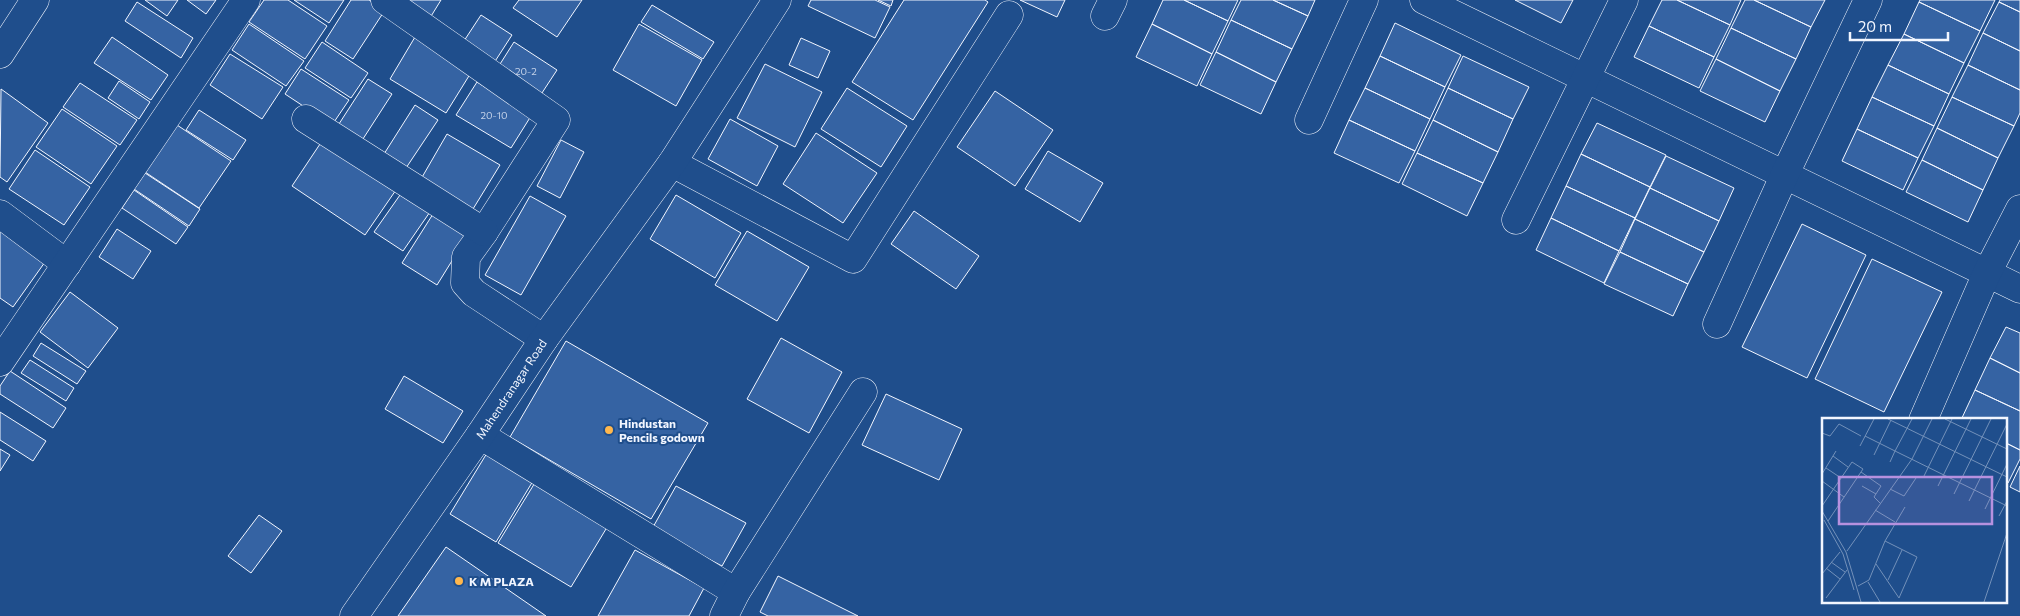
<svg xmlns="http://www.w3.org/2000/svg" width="2020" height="616" font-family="Commissioner,sans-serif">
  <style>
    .building { fill: #3563a3; stroke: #f2f6ff }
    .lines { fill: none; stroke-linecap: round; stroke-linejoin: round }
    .street-casing { stroke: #f2f6ff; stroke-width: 29 }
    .street { stroke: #1f4e8c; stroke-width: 28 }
    .poi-dot { fill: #ffb74d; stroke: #1f4e8c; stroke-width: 2 }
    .labels { text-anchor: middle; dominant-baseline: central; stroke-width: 4; stroke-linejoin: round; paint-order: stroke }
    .number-label { font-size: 10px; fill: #c3d1e8 }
    .street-label { font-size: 12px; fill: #f2f6ff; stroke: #1f4e8c }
    .poi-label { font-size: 12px; font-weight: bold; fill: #f2f6ff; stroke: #1f4e8c; text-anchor: start }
    .inset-road { fill: none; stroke: #7391ba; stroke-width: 1 }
    .view { fill: #b691df; fill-opacity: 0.15; stroke: #b691df; stroke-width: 2.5 }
    .inset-edge { fill: none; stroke: #f2f6ff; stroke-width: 2.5 }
  </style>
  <rect width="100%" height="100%" fill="#1f4e8c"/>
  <path class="building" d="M145 0H178L167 16Z
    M187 0H216L206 14Z
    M264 0H288L327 26 305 59 249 22Z
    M294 0H344L329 23Z
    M351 0H369L385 10 353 59 325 41Z
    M401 0H441L425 26Z
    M519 0H582L557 37 513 8Z
    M811 0H875L890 7 875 38 808 6Z
    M878 0H893L891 6Z
    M904 0H985L988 2 913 120 852 82Z
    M1020 0H1065L1057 17Z
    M1163 0H1184L1228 21 1212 54 1152 24Z
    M1184 0H1238L1228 21Z
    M1241 0H1273L1308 16 1292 49 1231 20Z
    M1273 0H1315L1308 16Z
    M1515 0H1573L1561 23Z
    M1662 0H1677L1730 25 1714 57 1649 26Z
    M1677 0H1741L1730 25Z
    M1745 0H1754L1811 27 1796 59 1731 28Z
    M1754 0H1825L1811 27Z
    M1920 0H1995L1980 31 1919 2Z
    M2000 0H2020V12L1999 2Z
    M137 2 193 38 181 58 125 21Z
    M1919 2 1980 31 1964 63 1904 34Z
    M1999 2 2020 12V51L1983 33Z
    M652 5 714 42 703 59 641 22Z
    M481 15 512 35 492 66 460 47Z
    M1231 20 1292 49 1276 82 1216 52Z
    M1395 23 1461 55 1445 87 1380 56Z
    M249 24 304 61 286 86 232 50Z
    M639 24 702 60 676 106 613 70Z
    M1152 24 1212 54 1197 86 1136 57Z
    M1649 26 1714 57 1699 88 1634 57Z
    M1731 28 1796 59 1780 91 1716 59Z
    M1983 33 2020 51V90L1968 65Z
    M1904 34 1964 63 1949 94 1888 65Z
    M112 37 168 75 151 100 94 63Z
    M415 37 472 71 446 113 390 79Z
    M801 38 830 51 818 78 789 65Z
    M322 42 368 73 351 98 305 68Z
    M514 42 557 70 538 99 495 72Z
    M1216 52 1276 82 1261 114 1200 85Z
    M230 54 283 87 262 119 210 85Z
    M1380 56 1445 87 1430 119 1365 88Z
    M1463 56 1529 87 1513 119 1448 88Z
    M1716 59 1780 91 1765 122 1700 91Z
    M765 64 822 92 795 147 737 118Z
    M1888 65 1949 94 1934 126 1872 97Z
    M1968 65 2020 90V113L2014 126 1952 97Z
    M301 69 349 100 332 125 285 94Z
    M368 79 392 94 361 142 337 127Z
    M119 81 150 102 139 119 108 98Z
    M477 82 531 116 511 148 456 115Z
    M80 83 137 120 120 145 63 107Z
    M847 88 907 126 881 167 821 129Z
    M1365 88 1430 119 1415 151 1349 120Z
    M1448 88 1513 119 1498 152 1433 120Z
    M1 89 48 123 7 182 0 177Z
    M995 91 1053 130 1015 186 957 147Z
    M1872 97 1934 126 1918 158 1857 129Z
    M1952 97 2014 126 1998 158 1937 128Z
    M415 105 438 120 406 168 384 154Z
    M62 109 117 146 91 184 36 147Z
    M199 110 246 140 233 160 186 130Z
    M730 119 778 146 757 186 708 159Z
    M1349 120 1415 151 1399 183 1334 153Z
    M1433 120 1498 152 1483 183 1417 153Z
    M1597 123 1666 155 1650 187 1581 154Z
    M177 125 231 161 199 208 145 172Z
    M1937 128 1998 158 1983 190 1922 160Z
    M1857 129 1918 158 1903 190 1842 161Z
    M816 133 877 173 843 223 783 184Z
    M447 134 500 165 473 209 421 179Z
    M324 138 398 187 365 235 292 186Z
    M561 140 584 152 560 198 537 186Z
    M35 150 90 187 64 225 9 189Z
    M1048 151 1103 183 1080 222 1025 189Z
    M1417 153 1483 183 1467 216 1402 184Z
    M1581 154 1650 187 1635 218 1566 186Z
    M1666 156 1734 188 1719 221 1650 188Z
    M1922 160 1983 190 1968 222 1906 192Z
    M145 173 200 209 189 226 134 189Z
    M1566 186 1635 218 1619 251 1551 218Z
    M1650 188 1719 221 1704 252 1635 219Z
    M134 190 188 227 176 244 122 208Z
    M400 195 413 203 416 198 432 209 403 251 374 232Z
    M676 195 741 233 715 278 650 239Z
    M530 196 566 216 521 295 485 275Z
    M914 211 979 256 956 289 891 244Z
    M433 214 468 235 437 285 402 263Z
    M1551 218 1619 251 1604 283 1536 250Z
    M1635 219 1704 252 1688 284 1620 252Z
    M1802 224 1866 255 1807 378 1742 347Z
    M117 229 151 251 133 279 99 257Z
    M0 231 45 262 13 307 0 298Z
    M747 231 809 267 777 321 715 285Z
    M1620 252 1688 284 1673 316 1604 284Z
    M1872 259 1942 292 1884 412 1815 379Z
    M70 292 118 328 88 368 40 332Z
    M2006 327 2020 333V373L1990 358Z
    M781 338 842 372 809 433 747 399Z
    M566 341 708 423 651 519 510 437Z
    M41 343 86 371 77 384 33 356Z
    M1990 358 2020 373V411L1975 390Z
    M30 360 74 388 66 401 21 373Z
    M10 371 66 408 53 428 0 394V386Z
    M404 376 463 411 443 443 385 409Z
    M1975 390 2020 411V450L2006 443V420H1961Z
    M886 394 962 429 939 480 862 445Z
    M0 412 46 441 33 461 0 440Z
    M2006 443 2020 450V459L2008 483H2006Z
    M0 449 10 455 0 471Z
    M487 453 533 481 496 542 450 514Z
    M2020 466V492L2010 487Z
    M536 481 609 524 571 587 498 543Z
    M676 486 746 523 722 566 652 529Z
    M259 515 282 531 251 573 228 556Z
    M446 547 546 616H398Z
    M635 550 704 588 689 616H598Z
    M778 576 858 616H768L760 612Z"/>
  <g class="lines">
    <g class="street-casing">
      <g id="street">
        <path d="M385 0 556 120 484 232 466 257 465 283 474 293 544 339"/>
        <path d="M1424 0 2020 289"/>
        <path d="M1105 16 1113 0"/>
        <path d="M0 54 35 0"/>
        <path d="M306 119 484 232"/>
        <path d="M1309 120 1364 0"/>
        <path d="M672 163 853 259 1009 15"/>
        <path d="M0 214 67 264"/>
        <path d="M1516 220 1624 0"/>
        <path d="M1717 324 1785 174 1868 0"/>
        <path d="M0 362 246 0"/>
        <path d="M1923 420 1987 273 2020 209"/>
        <path d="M480 435 736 592"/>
        <path id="s1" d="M354 616 480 435 544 339 672 163 777 0"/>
        <path d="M724 616 736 592 863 392"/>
      </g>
    </g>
    <use href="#street" class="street"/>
  </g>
  <g class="poi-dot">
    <circle cx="609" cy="430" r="5"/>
    <circle cx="459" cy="581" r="5"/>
  </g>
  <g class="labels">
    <g class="number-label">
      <text x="526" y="71">20-2</text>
      <text x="494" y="115">20-10</text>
    </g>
    <g class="street-label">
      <text stroke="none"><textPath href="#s1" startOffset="276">Mahendranagar Road</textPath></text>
    </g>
    <g class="poi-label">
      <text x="619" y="423">Hindustan<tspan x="619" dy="14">Pencils godown</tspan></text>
      <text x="469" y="581">K M PLAZA</text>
    </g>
  </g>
  <g transform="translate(1822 418)">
    <rect width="185" height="185" fill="#1f4e8c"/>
    <path class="inset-road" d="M66 1 185 59M90 1 73 33 185 88M123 1 185 31M0 15 8 18 17 6 39 18M43 18 73 33 68 44M38 28 52 1M52 37 69 2M11 38 26 49M4 50 19 60M39 54 59 68 52 79 58 85M0 56 14 33M101 60 130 1M0 63 22 79M40 68 54 76M116 68 149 1M68 71 82 78 94 60M132 76 169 1M147 83 185 6M0 88 30 44 41 51 6 103M163 91 185 46M53 92 73 104M0 93 24 134 39 184M177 98 185 83M2 102 21 136 32 172M25 133 90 41 110 1M9 144 23 154M54 146 77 180 95 139 63 123M4 150 18 161M0 156 18 134M66 162 80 132M46 164 58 184M36 168 47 162 63 123 83 89M4 180 25 152M162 184 185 115"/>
    <path class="view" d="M17 59H170V106H17Z"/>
    <rect width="185" height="185" class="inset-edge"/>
  </g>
  <path d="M1850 32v8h98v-8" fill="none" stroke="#f2f6ff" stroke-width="2.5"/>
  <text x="1858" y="32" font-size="15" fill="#f2f6ff" stroke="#1f4e8c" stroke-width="4" paint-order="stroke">20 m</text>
</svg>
